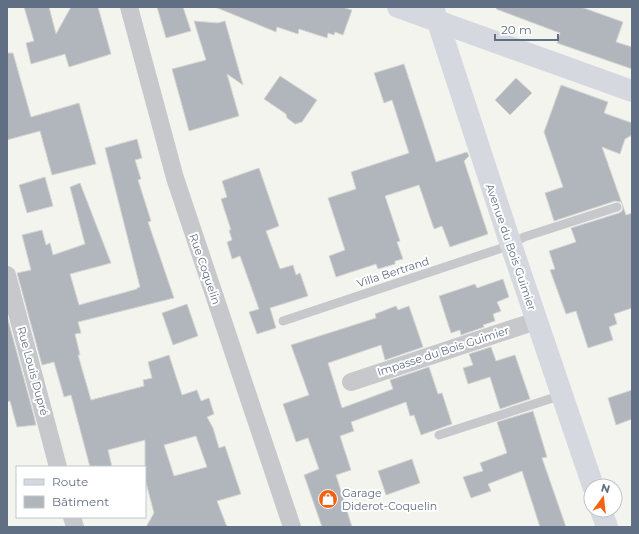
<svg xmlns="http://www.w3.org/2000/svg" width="639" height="534" font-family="Montserrat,sans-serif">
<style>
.building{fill:#b0b6bc;stroke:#d5d5d2;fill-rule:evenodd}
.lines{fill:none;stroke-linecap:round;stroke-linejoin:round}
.lane{stroke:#c6c8cc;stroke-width:9}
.street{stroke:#c6c8cc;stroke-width:18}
.secondary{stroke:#d5d9df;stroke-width:22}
.labels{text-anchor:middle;stroke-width:4;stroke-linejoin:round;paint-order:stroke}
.street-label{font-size:11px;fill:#606f83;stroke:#fff}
.poi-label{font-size:11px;fill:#606f83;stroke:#fff;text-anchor:start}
</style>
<rect width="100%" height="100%" fill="#f4f4ef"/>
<!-- building -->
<path class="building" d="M24,7H49L56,34L71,7H98L111,54L69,67L65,54L31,64L26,43L34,41Z
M157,7H183L191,31L166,38Z
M215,7H342L352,10L343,35L335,32L334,35L328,33L327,38L299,29L298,34L277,27L276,32Z
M497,7H581L623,22L616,42L632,47V69L557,43L560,33L496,9Z
M194,21L218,23L225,21L243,85L227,74L239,116L189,131L172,69L206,60Z
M7,53H13L31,117L79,103L96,164L52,175L40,131L7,140Z
M404,64L436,162L467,152L469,156L464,161L488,234L450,247L442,226L434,229L419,185L385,196L400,241L397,242L403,259L395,261V264L378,269L376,264L336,277L329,256L345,250L328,198L356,189L351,172L409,153L392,100L384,103L374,73Z
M280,76L317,100L302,122L295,124L287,118L286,114L264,99Z
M516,78L532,93L510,115L495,100Z
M561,85L608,102L604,113L632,123V135L625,139L620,154L602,147L626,215L632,213V308L614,314L617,324L609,327L613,340L588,348L576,311L566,314L550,270L555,269L549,251L576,242L571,228L619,213L622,211L623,206L621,202L615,201L554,221L545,193L563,187L544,132Z
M137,139L142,158L135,160L141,179L138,180L151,221L148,222L174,298L78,322L81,333L75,334L80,355H78L91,400L144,386L143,380L152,378L148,362L169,355L182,395L197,390L201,401L209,398L214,414L207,417L213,428L219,448L225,446L241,494L217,501L227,527H146L154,513L145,479V440L108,450L112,467H90L71,395L64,397L54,362L42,365L17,273L31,270L22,235L42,230L46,245L50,243L53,255L85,244L70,187L80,183L111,263L70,274L79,305L137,289V288L140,287L105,148ZM196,436L207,467L174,476L164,445Z
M259,168L279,226L266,231L280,269L293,265L296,275L300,273L308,296L270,308L276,328L257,334L249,312L259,309L240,256L232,259L227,242L232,240L229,230H231L221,199L227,197L222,181Z
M45,177L53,206L27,213L19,185Z
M503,279L509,297L497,302L501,311L493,314L495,321L483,325L484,327L461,335L460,330L451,333L439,296L475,284L477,288Z
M187,304L198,336L173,345L162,313Z
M396,306L398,310L409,306L423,347L385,360L381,345L328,363L342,408L393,389L390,380L429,367L438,394L442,393L452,424L421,435L414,415L410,416L406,402L351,422L354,431L340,436L351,470L336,475L352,527H322L304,475L319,469L308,438L296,442L283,404L309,395L291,345L376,318L375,314Z
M7,316L34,416L36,425L17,427L10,401L7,402Z
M491,347L496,361L515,355L530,399L500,409L490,377L468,384L463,368L473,365L469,354Z
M632,390V419L616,425L608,398Z
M533,411L547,457L542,458L566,527H540L522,471L488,484L491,491L471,498L463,477L483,471L480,463L507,453L497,422Z
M412,459L420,483L386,495L378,471Z"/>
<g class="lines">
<!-- lane -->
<path class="lane" d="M283,321L511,245L524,237L617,207
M439,435L562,395"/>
<!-- street -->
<path class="street" d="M129,7L175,178L292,527
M7,275L58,467
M351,382L536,321
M72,517L75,527"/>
<!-- secondary -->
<path class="secondary" d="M398,7L632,91
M433,7L511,245L593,486
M601,510L607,527"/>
</g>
<!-- icons -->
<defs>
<g id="shop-disc" transform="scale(1)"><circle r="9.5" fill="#f16213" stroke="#fff"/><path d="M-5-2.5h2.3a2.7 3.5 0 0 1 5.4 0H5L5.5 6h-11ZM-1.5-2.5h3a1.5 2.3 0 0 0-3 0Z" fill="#fff"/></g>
</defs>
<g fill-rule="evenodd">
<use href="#shop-disc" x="328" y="499"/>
</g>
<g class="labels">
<!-- street labels -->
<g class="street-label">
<text transform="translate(511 247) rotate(71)" y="4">Avenue du Bois Guimier</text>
<text transform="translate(205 269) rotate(71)" y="4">Rue Coquelin</text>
<text transform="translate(393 272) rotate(-18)" y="4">Villa Bertrand</text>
<text transform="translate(443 351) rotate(-18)" y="4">Impasse du Bois Guimier</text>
<text transform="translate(33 371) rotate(75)" y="4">Rue Louis Dupré</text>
</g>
<!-- poi labels -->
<g class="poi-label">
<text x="342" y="497">Garage<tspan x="342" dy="13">Diderot-Coquelin</tspan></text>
</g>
</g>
<!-- border -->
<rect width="639" height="534" fill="none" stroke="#606f83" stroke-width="16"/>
<!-- legend -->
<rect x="16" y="466" width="130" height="52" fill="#ffffff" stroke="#bfc5cd"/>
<rect x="24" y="479" width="20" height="6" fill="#d5d9df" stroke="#bfc5cd"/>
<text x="52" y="486" font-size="12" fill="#606f83">Route</text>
<rect x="24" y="496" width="20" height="12" fill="#b0b6bc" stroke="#bfc5cd"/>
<text x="52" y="506" font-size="12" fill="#606f83">Bâtiment</text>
<!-- north arrow -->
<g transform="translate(603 498) rotate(15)"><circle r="19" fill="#ffffff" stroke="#bfc5cd"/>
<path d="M0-3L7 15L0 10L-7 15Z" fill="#f16213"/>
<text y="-6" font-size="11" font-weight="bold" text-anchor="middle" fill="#606f83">N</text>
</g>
<!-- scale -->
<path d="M495 34v6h63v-6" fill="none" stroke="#606f83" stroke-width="2"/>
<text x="501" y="34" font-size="12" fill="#606f83" stroke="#ffffff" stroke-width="3" paint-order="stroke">20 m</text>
</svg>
